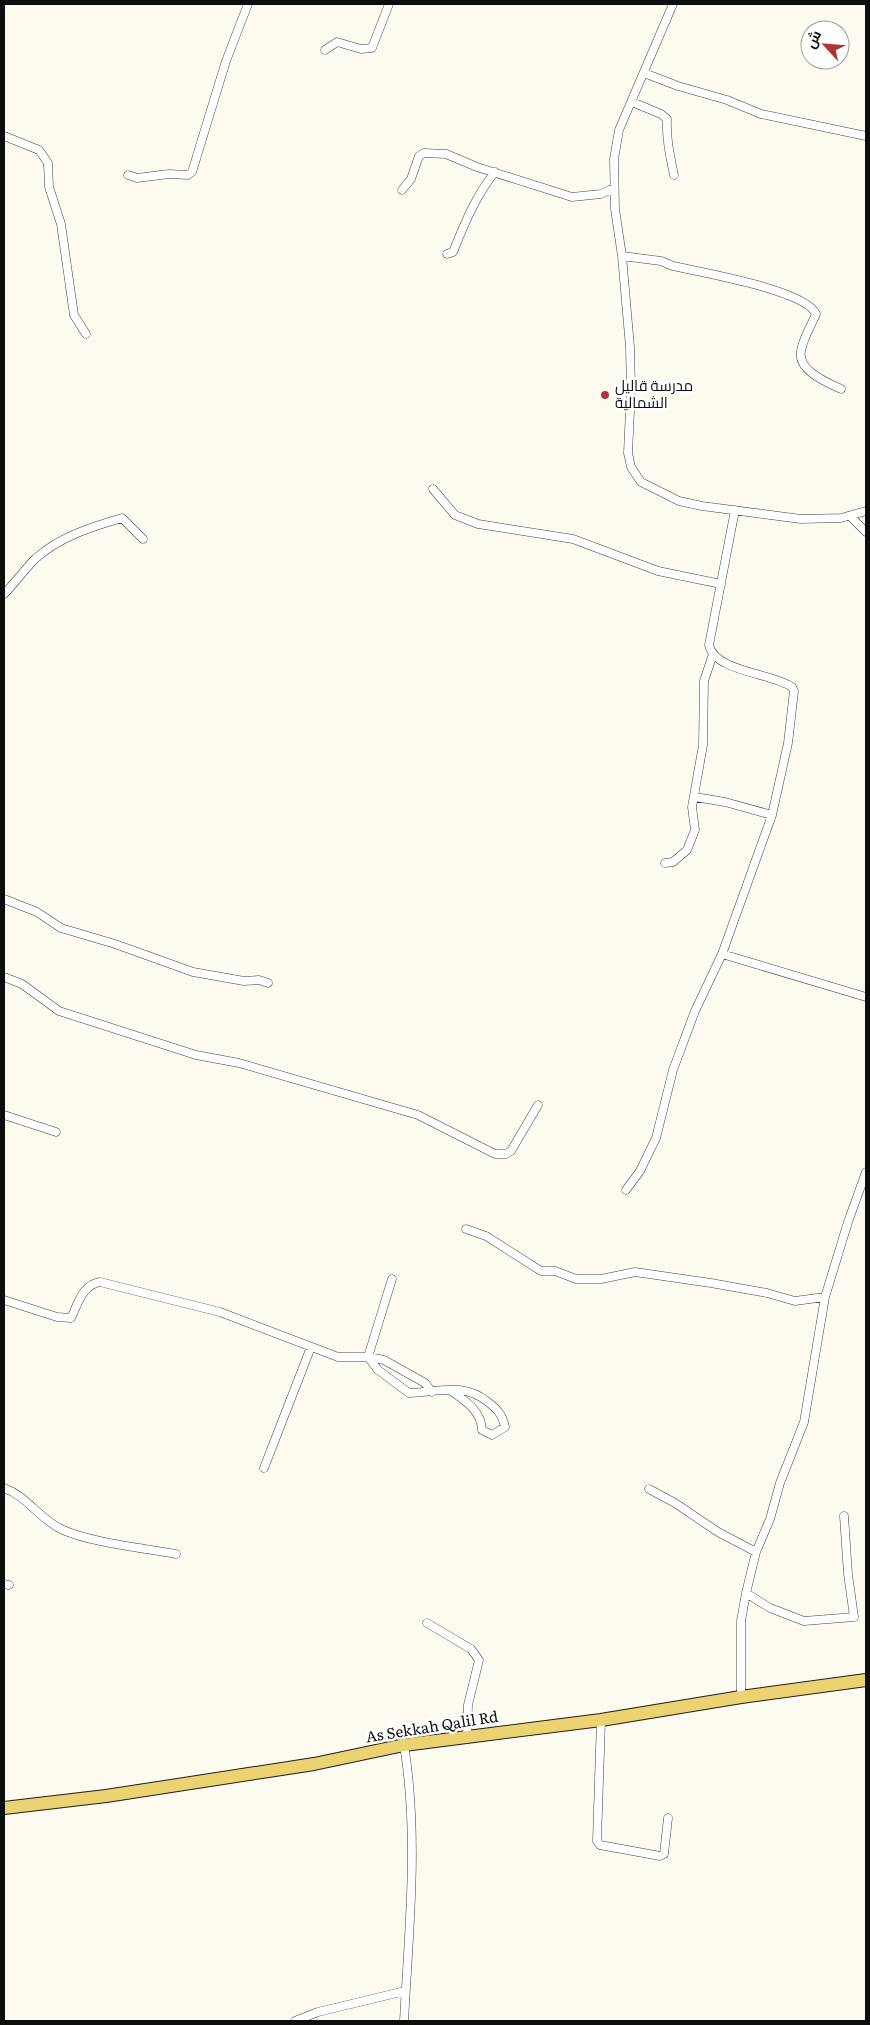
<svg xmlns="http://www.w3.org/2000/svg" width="870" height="2025" font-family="Literata,Cairo,serif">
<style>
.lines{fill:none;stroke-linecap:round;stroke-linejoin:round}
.street-casing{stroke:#404040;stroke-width:9}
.primary-casing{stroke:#1e1e1e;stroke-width:14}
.street{stroke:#fff;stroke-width:8}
.primary{stroke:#ebd372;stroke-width:12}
.poi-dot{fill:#af3333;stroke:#fff;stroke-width:2}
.labels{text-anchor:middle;stroke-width:5;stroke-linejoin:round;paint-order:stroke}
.poi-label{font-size:15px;fill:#0d0d0d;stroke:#fff;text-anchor:start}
.street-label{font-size:15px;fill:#0d0d0d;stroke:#fff}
</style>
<rect width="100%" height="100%" fill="#fdfbef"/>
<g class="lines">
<!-- street casing -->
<g class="street-casing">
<path id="street" d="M673,4L619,130L614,159L615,209L622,256L630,347L631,389L628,453L631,467L641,482L679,501L702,506L801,519L841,518L866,511
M325,50L337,42L361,49L372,48L389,4
M644,73L678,86L727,100L761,114L866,136
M632,102L661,114L667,119C666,138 670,156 674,175
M4,136L39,150L48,163L49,187L61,224L74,315L86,334
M128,175L137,178L169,174L188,175L192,172L226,61L248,4
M402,190L411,179L419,156L424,153L446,154L477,167L572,197L601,194L614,188
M447,254L453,252C464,225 476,195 495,172
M622,256L661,261L673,266C699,272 806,290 816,314C811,326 803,338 801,351C797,370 826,382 841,389
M433,489L455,515L478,524L573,539L658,571L721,584
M850,516L866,532
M4,594C15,583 24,570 35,559C59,537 91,527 122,518L143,539
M695,797L725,802L772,815
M665,863L673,862L687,850L695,830L692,807L703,745L704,681L713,654
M4,899L37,912L61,928L115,944L193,972L244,981L259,980L268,983
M722,954L866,997
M4,977L22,984L59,1011L196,1055L239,1063L418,1115L495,1154H506L511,1151L538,1105
M4,1115L56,1132
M626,1190L640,1171L656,1138L673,1070L695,1011L722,954L772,815L788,743L794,691L792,687C772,673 715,672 709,645L735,510
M466,1229L486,1236L541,1271H555L576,1279H601L635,1272L711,1283L767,1293L795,1301L825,1297
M392,1279L368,1357L384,1360L425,1383L432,1392
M4,1300L57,1317L71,1318C78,1304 82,1285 100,1282L220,1312L338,1357H368L378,1370L409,1393C438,1392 463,1382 488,1402C498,1410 502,1414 505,1427L492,1435L482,1430C481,1410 465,1401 450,1390
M264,1468L311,1347
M4,1488C27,1496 40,1520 63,1530C93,1543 144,1548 176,1554
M649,1489L675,1503L718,1532L756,1552
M4,1584L9,1585
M746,1593L770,1608L804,1621L854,1617L848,1574L844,1516
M427,1623L471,1649L479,1660L468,1705L467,1736
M741,1697V1621L746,1593L756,1552L770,1519L780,1483L804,1422L825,1297L848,1222L866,1172
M601,1720L597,1841L600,1845L660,1856L664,1854L668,1818
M295,2021L318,2012L405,1991
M404,2021C409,1929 419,1836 404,1745"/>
</g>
<!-- primary casing -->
<g class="primary-casing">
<path id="primary" d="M4,1808L106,1796L314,1764L404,1745L601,1720L741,1697L866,1680"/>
</g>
<!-- street -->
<use href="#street" class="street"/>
<!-- primary -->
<use href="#primary" class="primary"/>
</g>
<!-- markers -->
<circle class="poi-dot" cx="605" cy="395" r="5"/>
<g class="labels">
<!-- poi labels -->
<g class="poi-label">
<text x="615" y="391">مدرسة قاليل<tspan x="615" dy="17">الشمالية</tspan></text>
</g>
<!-- street labels -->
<g class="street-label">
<text transform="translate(432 1727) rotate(-9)" y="5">As Sekkah Qalil Rd</text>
</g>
</g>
<!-- border -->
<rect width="870" height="2025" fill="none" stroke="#0d0d0d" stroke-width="10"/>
<!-- north arrow -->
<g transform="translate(825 45) rotate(296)"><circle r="24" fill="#ffffff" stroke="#9e9e9e"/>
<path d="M0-4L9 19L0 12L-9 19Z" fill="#af3333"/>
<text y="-8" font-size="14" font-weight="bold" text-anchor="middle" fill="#0d0d0d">ش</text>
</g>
</svg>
